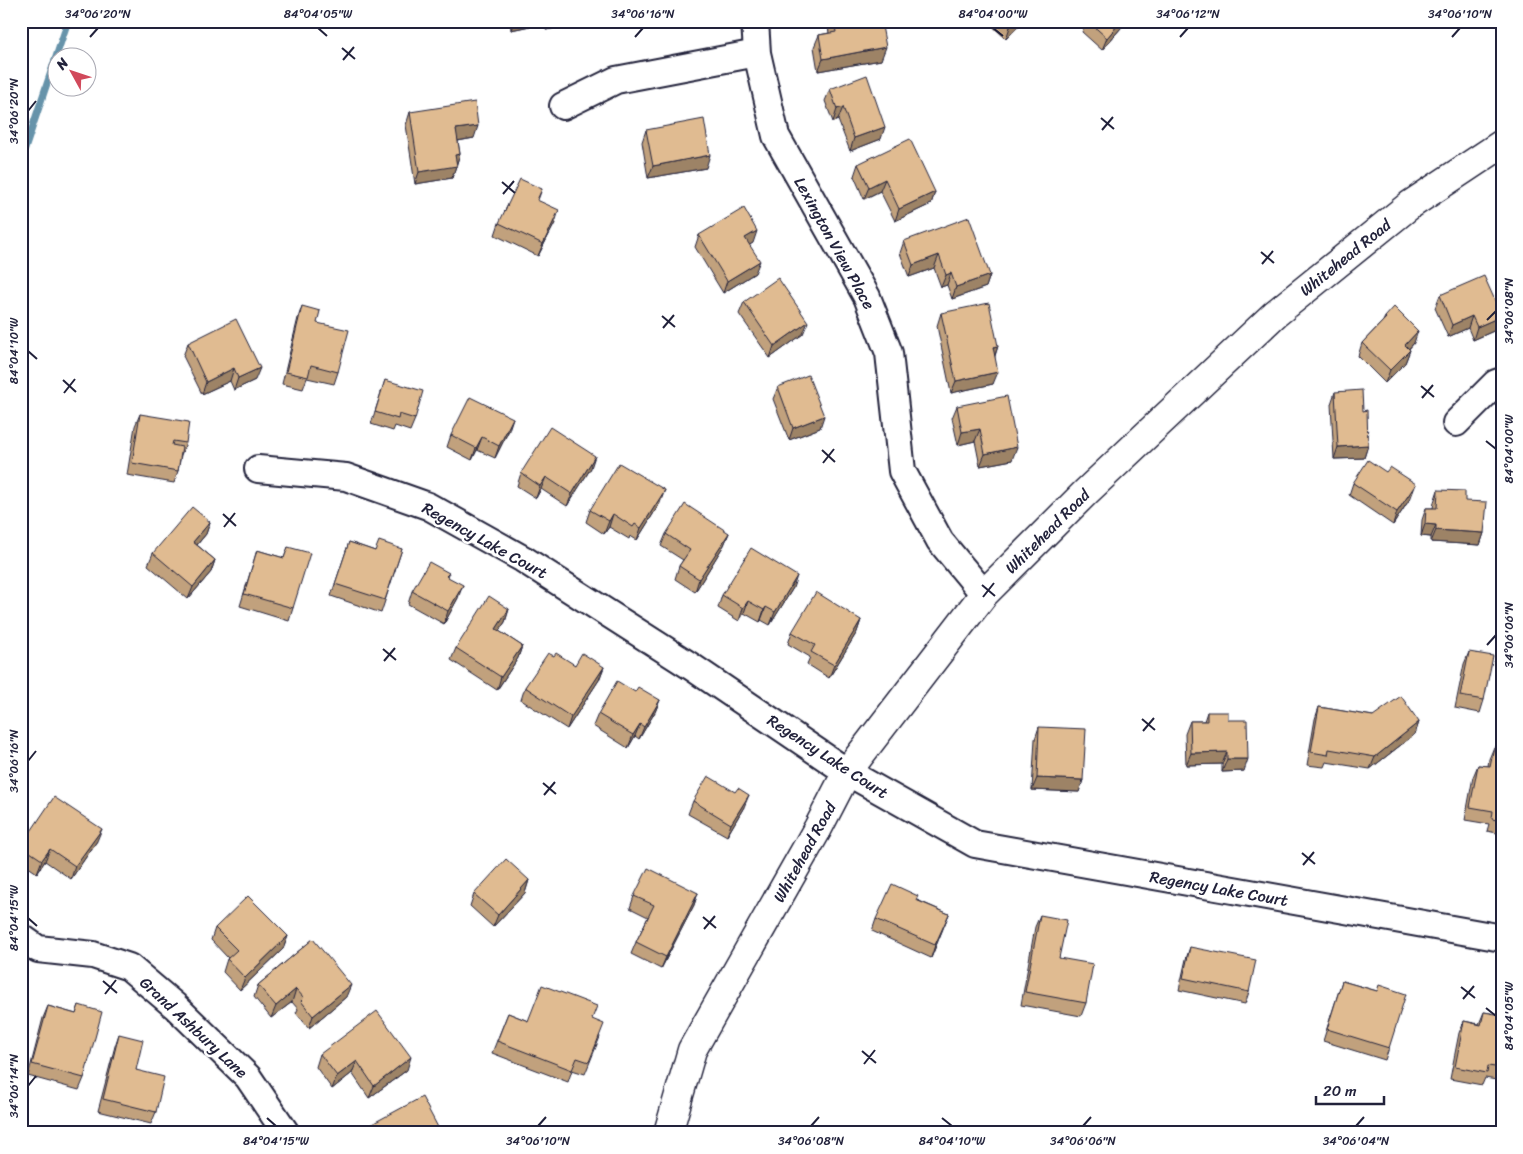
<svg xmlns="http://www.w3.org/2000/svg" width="1523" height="1154" font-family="Sriracha,sans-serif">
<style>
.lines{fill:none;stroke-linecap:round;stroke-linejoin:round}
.stream{stroke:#6693aa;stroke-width:7}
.minor-casing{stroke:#22223b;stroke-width:30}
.tertiary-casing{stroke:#22223b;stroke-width:31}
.minor{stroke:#fff;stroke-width:26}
.tertiary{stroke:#fff;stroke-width:28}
.wall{fill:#c1a17d;stroke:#22223b}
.shaded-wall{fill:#9d8366;stroke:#22223b}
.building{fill:#e0bb91;stroke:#22223b}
.ticks{fill:none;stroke:#22223b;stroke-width:2}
.labels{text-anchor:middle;stroke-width:5;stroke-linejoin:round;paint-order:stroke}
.street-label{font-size:16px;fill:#22223b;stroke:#fff}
.neatline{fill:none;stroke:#22223b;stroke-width:2}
.ticks-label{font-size:12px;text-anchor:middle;fill:#22223b}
</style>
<rect width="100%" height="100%" fill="#fff"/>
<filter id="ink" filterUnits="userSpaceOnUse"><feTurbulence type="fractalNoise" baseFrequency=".02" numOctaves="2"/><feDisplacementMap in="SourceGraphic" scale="10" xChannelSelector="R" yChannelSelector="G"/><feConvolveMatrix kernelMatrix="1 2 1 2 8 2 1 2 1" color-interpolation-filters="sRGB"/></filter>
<g filter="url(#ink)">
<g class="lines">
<!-- stream -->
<path class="stream" d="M21,161L68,21"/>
<!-- minor casing -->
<g class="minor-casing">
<path id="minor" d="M755,21L757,53L776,136L867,297L889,353L902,471L940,541L984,594
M563,106L616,80L757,53
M1456,423L1496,383L1502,381
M258,469L346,477L428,506L523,559L692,667L847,772L975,844L1502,938
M21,937L38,949L93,955L129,967L175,1006L248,1077L286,1133"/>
</g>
<!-- tertiary casing -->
<g class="tertiary-casing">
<path id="tertiary" d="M668,1133L692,1050L818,828L847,772L984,594L1086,492L1275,314L1410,205L1502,144"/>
</g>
<!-- minor -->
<use href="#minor" class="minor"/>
<!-- tertiary -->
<use href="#tertiary" class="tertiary"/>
</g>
<!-- wall -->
<path class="wall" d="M510,21H571L570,25L546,30L544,23L511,30Z
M827,21H881V60L818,71L814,47L819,35L829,33Z
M987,21H1023L1006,39Z
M1086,21H1127L1102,50L1082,32Z
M830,89L881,139L850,151L838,120L833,122L825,101Z
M410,112L474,138L458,141L460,154L452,178L415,184L406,125Z
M646,130L706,168L648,178L642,142Z
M858,164L935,192L931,204L895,221L880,191L864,199L854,176Z
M542,189L538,200L555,223L538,256L495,235L499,223Z
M699,235L753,243L749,245L755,273L723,293L695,247Z
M904,241L990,275L986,287L952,299L947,285L941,287L934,268L909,277L900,253Z
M1502,254V276L1497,266Z
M1440,295L1498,329L1473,340L1468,328L1448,337L1435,308Z
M744,302L803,334L770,358L739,314Z
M302,306L317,323L338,372L334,384L307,378L303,389L282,384L298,318Z
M941,313L998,346L995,356L993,384L951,393L937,326Z
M1385,317L1414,343L1409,349L1410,350L1405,363L1385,383L1358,356L1362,343L1383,321Z
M188,343L255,380L234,390L230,381L202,394L183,356Z
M385,380L415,419L410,431L395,426L393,431L371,424Z
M778,387L820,428L789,440L773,399Z
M1335,392L1363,411L1368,445L1364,458L1334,459L1331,404Z
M957,406L1012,460L980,466L975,441L958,445L952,418Z
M140,414L186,443L181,455L178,471L174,483L127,475L135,426Z
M509,430L495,458L477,450L472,460L447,447L451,435Z
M591,468L567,506L541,489L536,498L517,486L521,473Z
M1353,483L1411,497L1393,525L1349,495Z
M1438,490L1465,501L1484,533L1480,545L1431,542V537L1421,536L1422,520L1426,508H1433L1434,502Z
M660,503L637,540L630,536L629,539L609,527L604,534L586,522L590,510Z
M210,522L206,534L197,545L215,560L211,572L188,599L148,565L153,553Z
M729,533L724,545L695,592L675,579L679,566L683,560L661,546L666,534Z
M349,542L375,551L402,549L381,613L331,596Z
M288,547L293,608L289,621L240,606L257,550L284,558Z
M449,573L447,577L458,598L444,624L408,604L412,591Z
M793,588L770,625L761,620L760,622L744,613L739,621L718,608L722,595Z
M509,609L505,622L499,631L522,646L518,658L497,690L451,660L456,648Z
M861,620L857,632L829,678L807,664L810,657L788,644L792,632Z
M1469,652L1484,700L1480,713L1455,708L1464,664Z
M554,656L575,665L604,667L599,680L567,729L521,700L525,687Z
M635,692L660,700L655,712L639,739L635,736L628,748L593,726L598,714Z
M1319,707L1373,716L1419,722L1415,734L1370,769L1326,762L1324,767L1307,765L1315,719Z
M1207,712L1228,720L1244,771L1222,772V764L1186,765L1185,734L1190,721H1204Z
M1039,727L1083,780L1079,792L1032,790L1035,739Z
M1494,747L1502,748V834L1487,831L1489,824L1465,820L1473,777L1478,765L1488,766L1489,759Z
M693,801L744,807L727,836L688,814Z
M97,841L71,879L45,861L37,873L21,862V846Z
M529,880L525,893L493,927L470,906L474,894Z
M698,893L694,905L661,969L631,954L636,942L648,917L630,908L634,896Z
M917,900L949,914L944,926L931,958L872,931L876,919Z
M1040,915L1059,958L1086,1003L1081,1016L1021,1005L1035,927Z
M215,928L288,936L283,949L240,990L223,972L227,959L228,958L211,940Z
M313,939L346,997L309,1028L296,1013L298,1009L292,1002L271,1018L254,997L258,985Z
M1190,947L1249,992L1245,1004L1179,990L1186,959Z
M1342,981L1377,991L1389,1048L1385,1060L1323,1041Z
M79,1005L84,1078L79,1090L28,1076L43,1018L48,1006L76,1014Z
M1484,1012L1502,1015V1081L1485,1078L1482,1085L1450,1079L1459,1033L1464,1021L1479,1024Z
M508,1013L528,1021L592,1020L600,1037L585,1074L572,1070L568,1082L492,1053Z
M119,1034L156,1112L151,1124L98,1111L115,1046Z
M320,1054L407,1070L369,1098L352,1073L332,1089L316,1067Z
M368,1126L441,1133H365Z"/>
<!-- shaded-wall -->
<path class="shaded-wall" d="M514,21H545L544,23L511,30Z
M549,21H571L570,25L546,30Z
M1015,21H1023L1006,39L1010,27Z
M1121,21H1127L1102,50L1107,38Z
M886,47L881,60L818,71L823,59Z
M843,107L838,120L833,122L837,109Z
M478,126L474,138L451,142L456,129Z
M885,127L881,139L850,151L854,138Z
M460,154L452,178L415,184L419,172L455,155Z
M710,155L706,168L648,178L653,166Z
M885,179L880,191L864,199L869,187Z
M935,192L931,204L895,221L899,209Z
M559,210L555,223L538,256L543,244Z
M757,231L753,243L741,250L745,238Z
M939,255L934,268L909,277L913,265Z
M760,261L755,273L723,293L727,281Z
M951,273L947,285L941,287L946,275Z
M990,275L986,287L952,299L956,287Z
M1472,316L1468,328L1448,337L1452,325Z
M1502,316L1498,329L1473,340L1477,327Z
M808,322L803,334L770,358L774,346Z
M1418,331L1414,343L1400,358L1405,345Z
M998,346L994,358L993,347Z
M1410,350L1405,363L1385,383L1390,370Z
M234,368L230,381L202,394L206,382Z
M260,368L255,380L234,390L238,378Z
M998,372L993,384L951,393L956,381Z
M824,416L820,428L789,440L793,428Z
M513,418L509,430L495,458L499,446Z
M980,429L975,441L958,445L962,432Z
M482,437L477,450L472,460L476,448Z
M1368,445L1364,458L1334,459L1338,447Z
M1017,447L1012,460L980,466L985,454Z
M595,456L591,468L567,506L572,494Z
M546,477L541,489L536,498L540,486Z
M1416,484L1411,497L1393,525L1397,512Z
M665,490L660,503L637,540L641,528Z
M613,514L609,527L604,534L609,521Z
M210,522L206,534L189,554L193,542Z
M1425,524L1436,525L1431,537L1421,536Z
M1436,530L1484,533L1480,545L1431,542Z
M729,533L724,545L695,592L699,579Z
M215,560L211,572L188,599L193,587Z
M797,576L793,588L770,625L775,612Z
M463,585L458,598L444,624L448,611Z
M748,601L744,613L739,621L743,608Z
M766,607L761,620L760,622L764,610Z
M509,609L505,622L492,641L496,629Z
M861,620L857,632L829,678L834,665Z
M522,646L518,658L497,690L501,677Z
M604,667L599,680L567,729L571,717Z
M660,700L655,712L639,739L644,727Z
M1419,722L1415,734L1370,769L1375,757Z
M640,724L635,736L628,748L633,735Z
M1227,752L1222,764L1186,765L1191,753Z
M1227,759H1248L1244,771L1222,772Z
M1037,778L1083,780L1079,792L1032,790Z
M749,795L744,807L727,836L731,824Z
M102,829L97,841L71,879L75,866Z
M50,849L45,861L37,873L42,860Z
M529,880L525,893L493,927L498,915Z
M698,893L694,905L661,969L666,957Z
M949,914L944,926L931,958L935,945Z
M288,936L283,949L240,990L245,978Z
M351,985L346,997L309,1028L313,1016Z
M296,989L292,1002L271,1018L276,1006Z
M411,1057L407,1070L369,1098L374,1086Z
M357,1061L352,1073L332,1089L337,1076Z"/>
<!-- building -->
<path class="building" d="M834,21H881L886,47L823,59L819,35L836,32Z
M1005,21H1015L1010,27Z
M1088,21H1121L1107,38Z
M867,75L885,127L854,138L843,107L837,109L830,89Z
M475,102L478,126L456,129L460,154L455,155L457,166L419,172L410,112Z
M704,119L710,155L653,166L646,130Z
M910,139L935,192L899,209L885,179L869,187L858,164Z
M520,179L542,189L537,200L559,210L543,244L499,223Z
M744,208L757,231L745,238L760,261L727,281L699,235Z
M969,217L990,275L956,287L951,273L946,275L939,255L913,265L904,241Z
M1484,276L1502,316L1477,327L1472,316L1452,325L1440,295Z
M778,278L808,322L774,346L744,302Z
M989,303L998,346L993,347L998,372L956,381L941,313Z
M302,306L320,311L317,323L349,330L338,372L311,365L308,377L286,372Z
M1394,307L1418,331L1405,345L1410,350L1390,370L1362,343L1386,318L1385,317Z
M236,319L260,368L238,378L234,368L206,382L188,343Z
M808,375L824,416L793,428L778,387Z
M385,380L423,391L415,419L399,414L398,419L375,412Z
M1362,390L1363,411L1367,410L1368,445L1338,447L1335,392Z
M1007,396L1017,447L985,454L980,429L962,432L957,406Z
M470,397L513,418L499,446L482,437L476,448L451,435Z
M140,414L189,422L186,443L173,441L172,445L182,447L178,471L132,463Z
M550,427L595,456L572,494L546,477L540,486L521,473Z
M1368,460L1386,472L1390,467L1416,484L1397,512L1353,483Z
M619,463L665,490L641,528L635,524L633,527L613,514L609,521L590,510Z
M1438,490L1465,491V501L1487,502L1484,533L1436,530V525L1425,524L1426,508H1437Z
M685,504L729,533L699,579L679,566L690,550L666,534Z
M192,507L210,522L193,542L215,560L193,587L153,553Z
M379,541L402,549L385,600L335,584L349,542L375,551Z
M288,547L310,553L293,608L244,594L257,550L284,558Z
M751,548L797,576L775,612L766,607L764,610L748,601L743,608L722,595Z
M429,562L449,573L446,576L463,585L448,611L412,591Z
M816,592L861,620L834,665L811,652L815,645L792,632Z
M489,596L509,609L496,629L522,646L501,677L456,648Z
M1469,652L1493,656L1484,700L1460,696Z
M548,653L554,656L556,653L575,665L582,653L604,667L571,717L525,687Z
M617,681L635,692L638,687L660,700L644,727L640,724L633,735L598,714Z
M1401,696L1419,722L1375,757L1329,749L1328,755L1311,752L1319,707L1373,716Z
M1207,712H1228V720H1247L1248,759H1227V752L1191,753L1190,721H1207Z
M1039,727L1086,729L1083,780L1037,778Z
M1494,747L1502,748V821L1492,819L1493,811L1470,807L1478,765L1490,766Z
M708,776L735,792L738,788L749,795L731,824L693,801Z
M54,797L102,829L75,866L50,849L42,860L21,846Z
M506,859L529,880L498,915L474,894Z
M648,868L698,893L666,957L636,942L654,905L634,896Z
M892,884L918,896L916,900L949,914L935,945L876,919Z
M248,896L288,936L245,978L227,959L237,950L215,928Z
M1040,915L1067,920L1059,958L1093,964L1086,1003L1025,992Z
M313,939L351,985L313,1016L301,1001L304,998L296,989L276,1006L258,985Z
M1190,947L1256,960L1249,992L1183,978Z
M1342,981L1377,991L1379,985L1406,994L1389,1048L1327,1029Z
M542,985L597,1006L592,1019L604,1024L589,1062L577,1058L572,1070L497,1041L508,1013L528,1021Z
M79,1005L102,1012L84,1078L32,1064L48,1006L76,1014Z
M377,1011L411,1057L374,1086L357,1061L337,1076L320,1054Z
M1484,1012L1502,1015V1068L1488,1066L1487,1073L1455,1067L1464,1021L1481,1025Z
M119,1034L143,1040L136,1070L164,1077L156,1112L103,1099Z
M422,1097L441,1133H371L368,1126Z"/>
</g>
<!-- ticks -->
<path class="ticks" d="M318,28L327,36M993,28L1003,36M90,37L98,28M635,37L643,28M1180,37L1188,28M1452,37L1460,28M342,48L355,59M343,60L354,47M28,111L36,101M1101,118L1114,129M1102,130L1113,117M502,182L515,193M503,194L514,181M1261,252L1274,263M1262,264L1273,251M662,316L675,327M1487,320L1496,311M663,328L674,315M28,351L37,359M63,380L76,392M1421,386L1434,397M64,393L75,379M1422,398L1433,385M1486,441L1496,449M822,450L835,462M823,463L834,449M223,514L236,526M224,527L235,513M982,585L995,596M983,597L994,583M1487,645L1496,635M383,649L396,660M384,661L395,648M1142,719L1155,730M1143,731L1154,718M28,761L36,751M543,783L556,794M544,795L555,782M1302,853L1315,864M1303,865L1314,852M703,917L716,928M28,918L37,926M704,929L715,916M103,981L117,993M1461,987L1475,998M105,994L116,980M1463,999L1474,986M1486,1008L1496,1016M862,1051L876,1063M864,1064L875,1050M28,1086L36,1076M267,1118L276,1126M942,1118L952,1126M538,1126L546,1117M811,1126L819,1117M1083,1126L1091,1117M1356,1126L1364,1117"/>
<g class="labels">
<!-- street labels -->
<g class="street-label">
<text transform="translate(835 243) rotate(61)" y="6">Lexington View Place</text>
<text transform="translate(1345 257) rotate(-39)" y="6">Whitehead Road</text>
<text transform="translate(1047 531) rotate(-45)" y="6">Whitehead Road</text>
<text transform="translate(485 540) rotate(29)" y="6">Regency Lake Court</text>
<text transform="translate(828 756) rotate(33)" y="6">Regency Lake Court</text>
<text transform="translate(804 852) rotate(-61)" y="6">Whitehead Road</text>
<text transform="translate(1219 888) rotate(10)" y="6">Regency Lake Court</text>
<text transform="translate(194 1027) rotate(43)" y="6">Grand Ashbury Lane</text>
</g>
</g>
<!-- margin -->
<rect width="1523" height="1154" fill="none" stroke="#fff" stroke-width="55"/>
<!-- north arrow -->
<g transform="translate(72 72) rotate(310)"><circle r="24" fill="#ffffff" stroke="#a7a7b1"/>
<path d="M0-4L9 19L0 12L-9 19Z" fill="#d1495b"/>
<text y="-8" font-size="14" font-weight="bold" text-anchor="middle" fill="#22223b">N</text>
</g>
<!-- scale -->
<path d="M1316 1096v8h68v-8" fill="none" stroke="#22223b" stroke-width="2.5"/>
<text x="1323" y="1096" font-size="15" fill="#22223b" stroke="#ffffff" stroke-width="4" paint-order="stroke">20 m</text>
<rect x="28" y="28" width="1468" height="1098" class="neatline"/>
<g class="ticks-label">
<text x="98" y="18">34°06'20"N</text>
<text x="318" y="18">84°04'05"W</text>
<text x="643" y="18">34°06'16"N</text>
<text x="993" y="18">84°04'00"W</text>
<text x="1188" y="18">34°06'12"N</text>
<text x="1460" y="18">34°06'10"N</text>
<text transform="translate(14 111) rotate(-90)" y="4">34°06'20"N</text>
<text transform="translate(1509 311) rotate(-90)" y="4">34°06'08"N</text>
<text transform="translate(14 351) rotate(-90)" y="4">84°04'10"W</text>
<text transform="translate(1509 449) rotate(-90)" y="4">84°04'00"W</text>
<text transform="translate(1509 635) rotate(-90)" y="4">34°06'06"N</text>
<text transform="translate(14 761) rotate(-90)" y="4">34°06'16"N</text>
<text transform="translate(14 918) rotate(-90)" y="4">84°04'15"W</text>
<text transform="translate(1509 1016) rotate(-90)" y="4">84°04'05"W</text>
<text transform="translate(14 1086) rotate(-90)" y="4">34°06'14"N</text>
<text x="276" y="1145">84°04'15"W</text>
<text x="538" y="1145">34°06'10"N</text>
<text x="811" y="1145">34°06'08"N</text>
<text x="952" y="1145">84°04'10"W</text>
<text x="1083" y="1145">34°06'06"N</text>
<text x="1356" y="1145">34°06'04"N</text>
</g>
</svg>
